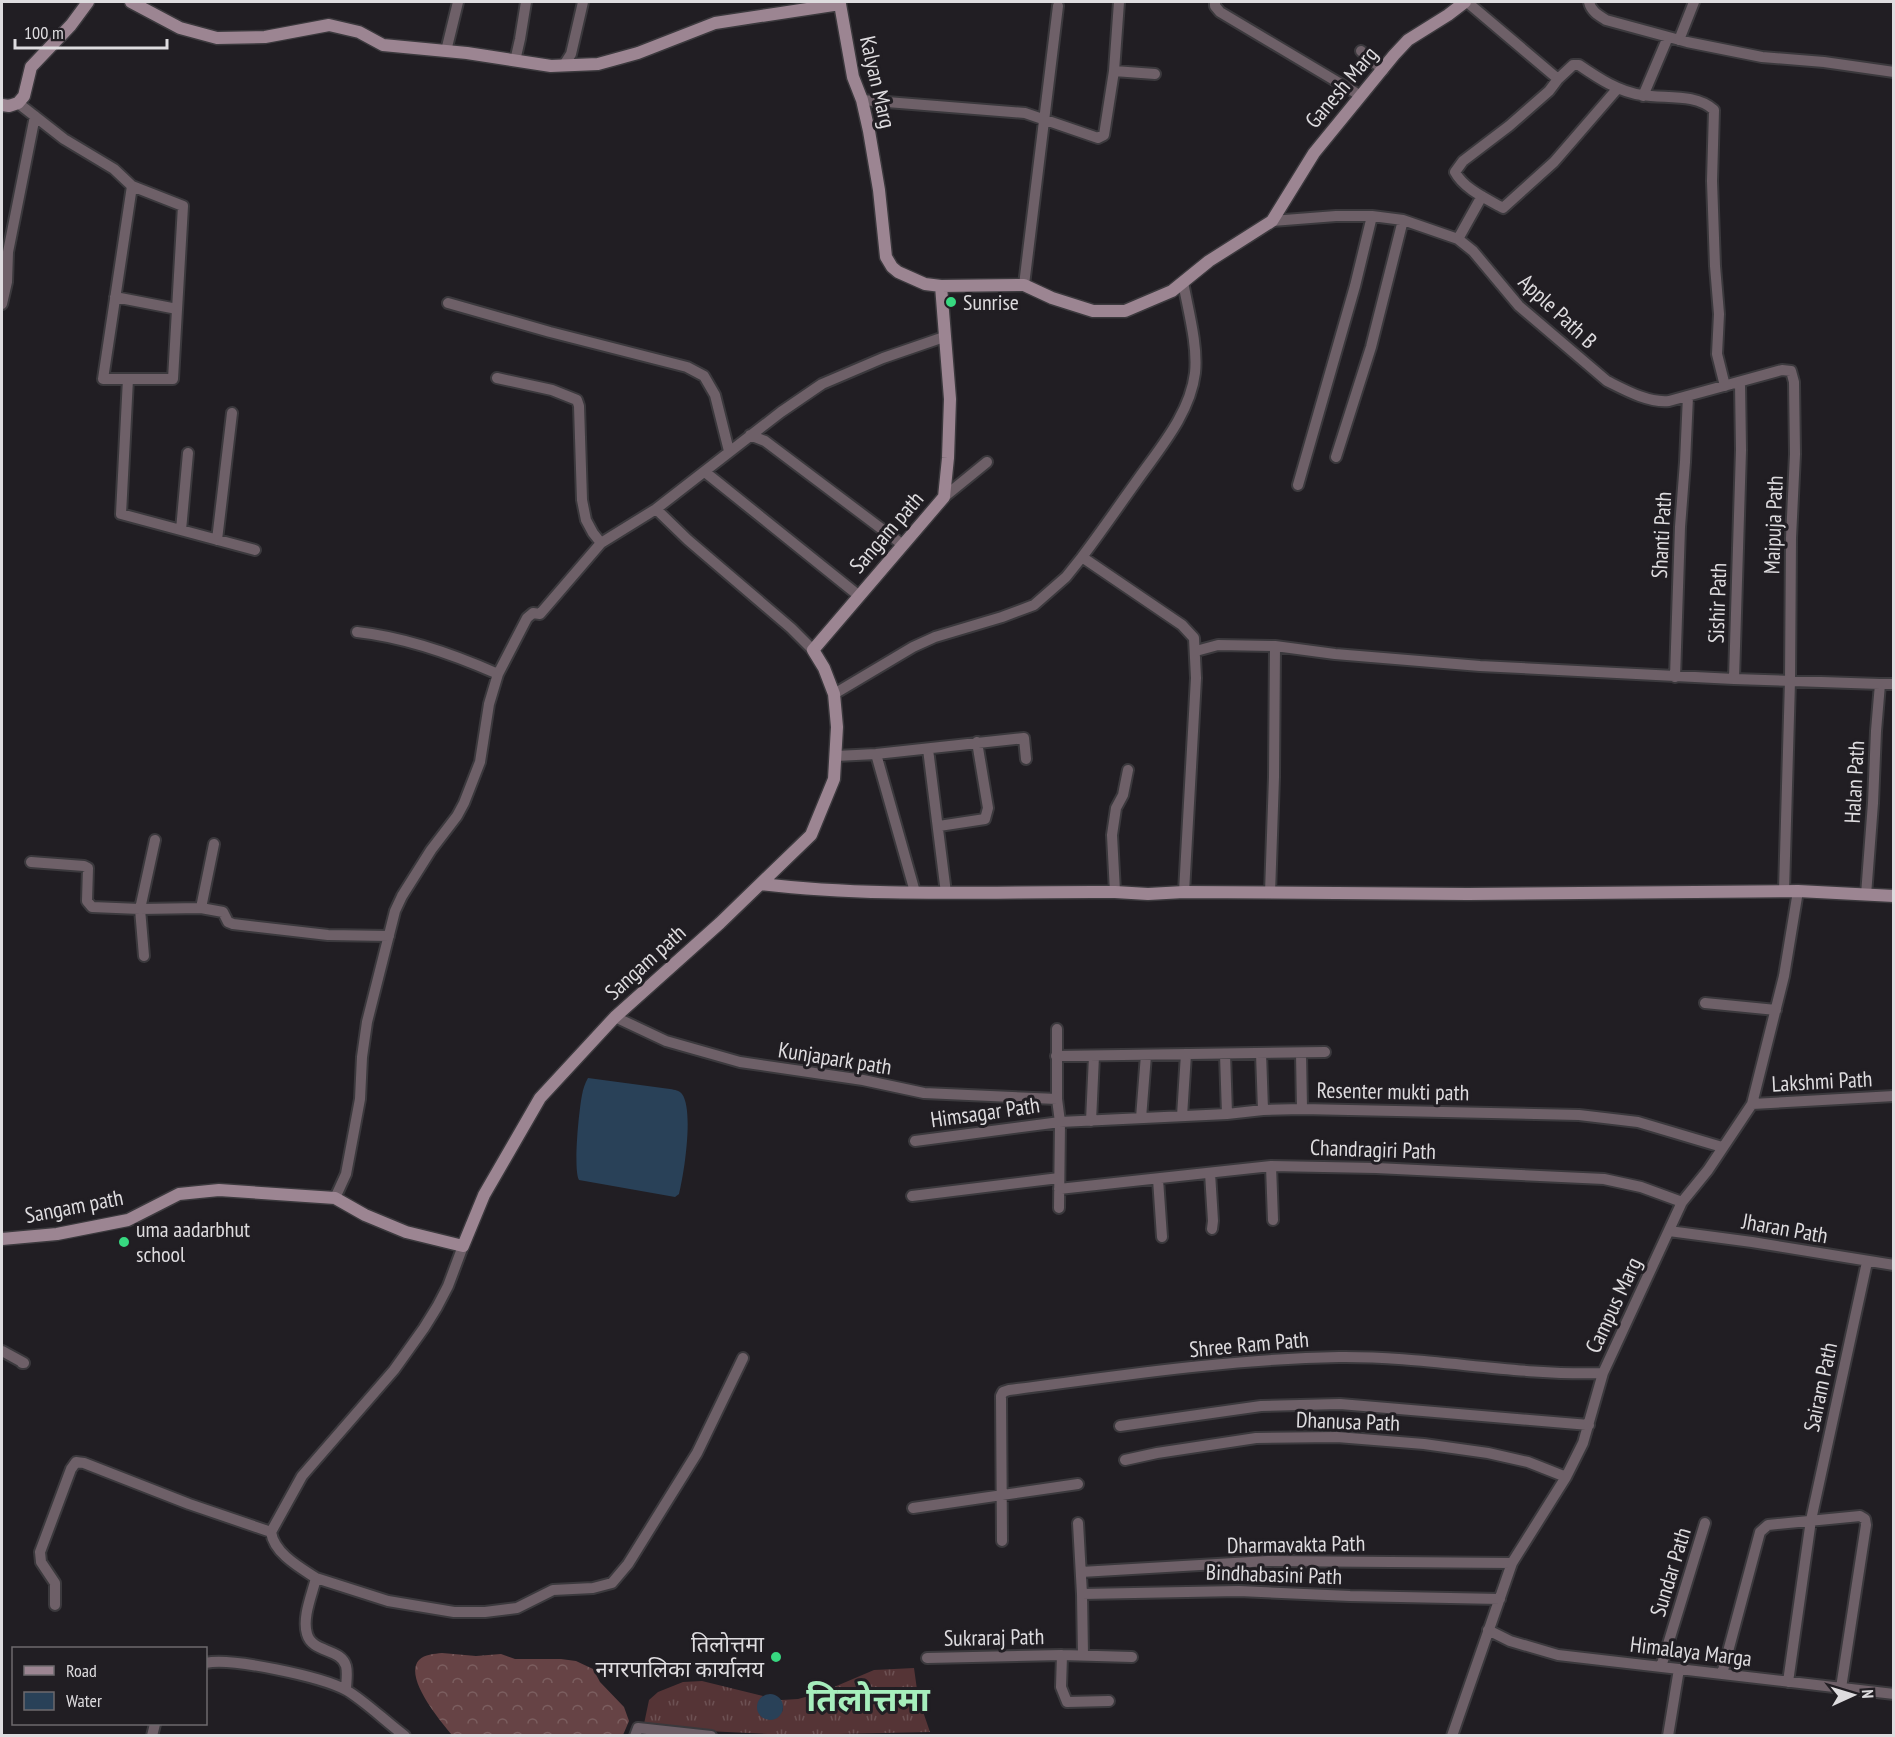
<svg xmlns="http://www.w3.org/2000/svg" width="1895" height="1737" font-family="'PT Sans Narrow','Noto Sans Devanagari',sans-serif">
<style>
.grass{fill:url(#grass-tufts)}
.forest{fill:url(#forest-crowns)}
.water{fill:#294158}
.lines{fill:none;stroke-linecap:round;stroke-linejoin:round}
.street-casing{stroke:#3b393d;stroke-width:14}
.secondary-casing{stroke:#3b393d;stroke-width:15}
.street{stroke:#6e6068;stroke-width:10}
.secondary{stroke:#9c8592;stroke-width:12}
.poi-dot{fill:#37d880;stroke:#211e23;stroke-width:2}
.labels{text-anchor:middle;stroke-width:6;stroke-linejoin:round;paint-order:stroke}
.street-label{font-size:22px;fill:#dedcdf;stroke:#211e23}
.poi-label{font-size:22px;fill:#dedcdf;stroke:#211e23;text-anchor:start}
.town-label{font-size:34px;font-weight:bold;fill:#a6eebc;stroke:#211e23}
</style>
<defs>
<pattern id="grass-tufts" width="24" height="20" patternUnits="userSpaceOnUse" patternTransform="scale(1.5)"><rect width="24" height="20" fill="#553436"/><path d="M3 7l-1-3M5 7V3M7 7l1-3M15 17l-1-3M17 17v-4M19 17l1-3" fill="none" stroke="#6d5153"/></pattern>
<pattern id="forest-crowns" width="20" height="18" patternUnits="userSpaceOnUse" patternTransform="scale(1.5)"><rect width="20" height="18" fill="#664345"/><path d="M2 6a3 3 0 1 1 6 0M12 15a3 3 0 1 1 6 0" fill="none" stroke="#7b5e5f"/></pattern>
</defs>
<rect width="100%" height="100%" fill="#211e23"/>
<!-- grass -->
<path class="grass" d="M914,1668L918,1697L930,1732L791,1735L685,1730L644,1724L649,1700L658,1692L683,1682L702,1681L763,1696L760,1699L782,1712L783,1708L781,1700L798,1699L820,1693L874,1670Z"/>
<!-- forest -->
<path class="forest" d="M442,1653L476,1656L501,1654L515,1659H561L576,1661L593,1669L600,1682L624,1707L629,1721L623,1735H452C441,1722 403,1677 419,1660C425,1654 434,1654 442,1653Z"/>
<!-- water -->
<path class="water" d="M588,1078L670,1089C675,1090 679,1090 682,1094C694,1110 684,1175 679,1194L675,1197L579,1180C573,1169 579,1110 582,1095C583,1089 585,1083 588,1078Z
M757 1707a13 13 0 1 1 26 0a13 13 0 1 1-26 0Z"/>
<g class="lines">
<!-- street casing -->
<g class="street-casing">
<path id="street" d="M1215,2V6L1220,12L1361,96
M1467,2L1558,79
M1589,2C1591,11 1598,15 1606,20L1687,42L1762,57L1824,62L1894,72
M1679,40L1694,2
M446,51L458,2
M1361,51L1383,70
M515,61L520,39L526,2
M564,65L571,54L583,2
M1114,71L1119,2
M1618,88L1554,162L1503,208C1487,199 1464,189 1455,172L1463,161L1509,126L1549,91L1558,79L1573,65H1579C1598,78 1619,92 1642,95C1665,99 1695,93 1714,110L1712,181L1715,266L1719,314L1717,354L1725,386
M1643,96L1668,37
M862,100L1025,113L1098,138L1104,135L1114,71L1155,74
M18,103L64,139L114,169L132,186L183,206L173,379H103L132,186
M1272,221L1336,216H1372L1403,220L1458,239L1473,251L1519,306L1607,381C1625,390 1648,403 1669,401L1782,370L1791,371L1794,382L1795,454L1791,538L1790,681L1784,891
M1458,239L1482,196
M1024,285L1058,6
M115,297L177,309
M448,303L550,332L687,367L704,376L715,395L729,451
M2,304L7,282L8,252L35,116
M497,378L552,390L577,400L579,406L582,500L586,520L593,533L601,543
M128,379L121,514L255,550
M1740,383L1741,450L1734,679L1880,684
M750,435L765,441L903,545
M1336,457L1371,347L1403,220
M705,472L858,595
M1298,485L1355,286L1372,216
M944,497L987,462
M656,509L688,540L791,628L813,650
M181,530L188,453
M217,540L232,413
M1082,557C1101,532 1118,507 1136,482C1159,449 1190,414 1195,373C1198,345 1188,310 1183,282
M357,632C403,637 455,655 498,674
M1196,651L1218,645L1275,646L1335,654L1480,666L1734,679
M1675,677L1680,527L1685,462L1688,396
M834,694L913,647L935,637L1002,617L1034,605L1066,577L1082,557L1182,625L1194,638L1196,678L1184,892
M928,749L946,893
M876,754L915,892
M836,756L876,754L1024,738L1026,759
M939,826L985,819L988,808L977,742
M31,862L84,866L88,868L87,901L92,907L140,909L201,908L223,912L228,922L233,924L328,935L389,936
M1115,892L1112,835L1116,808L1123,795L1128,770
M1270,893L1274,777L1275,646
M1866,895L1873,803L1876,731L1880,684H1894
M201,908L214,844
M144,956L140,909L155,840
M1705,1003L1776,1010
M615,1017L666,1041L740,1062L863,1080L924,1093L1057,1099
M1057,1029V1099L1060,1122L1059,1208
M1261,1053L1263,1110
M1301,1053L1302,1109
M1225,1054L1227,1114
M1056,1056L1325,1052
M1752,1104L1894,1096
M1182,1116L1186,1054
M1141,1118L1146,1055
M1091,1121L1094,1056
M915,1141L1060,1122L1227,1114L1263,1110L1302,1109L1579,1115L1638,1122L1722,1147
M1271,1166L1273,1220
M1210,1173L1213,1221L1212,1229
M1158,1179L1162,1237
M1059,1189L1271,1166L1376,1168L1604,1179L1641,1187L1682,1202
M912,1196L1059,1178
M335,1198L346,1174L360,1099L362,1057L367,1022L395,911L402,896L431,850L457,816L464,803L480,762L489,704L498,674L527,618L533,613L540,614L601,543L656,509L781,412L822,384L883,358L944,337
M1669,1231L1752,1242L1894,1265
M2,1351L24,1363H22
M1120,1426L1261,1406L1340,1404L1589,1425
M1125,1460L1157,1453L1256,1438L1337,1437L1424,1444L1488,1453L1528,1462L1566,1477
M913,1508L1078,1484
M1078,1523L1082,1594L1083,1655
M1002,1541L1001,1396L1003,1392L1009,1390C1119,1376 1229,1359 1339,1357C1428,1356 1515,1376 1603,1373
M1081,1572L1268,1561L1512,1563
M316,1578L388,1601L454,1612H485L517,1608L553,1590L593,1588L612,1583L628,1564L697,1453L743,1358
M1082,1594L1239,1591L1350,1596L1500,1599
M55,1605V1583L41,1562L40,1552L71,1469L76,1462L84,1463L189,1504L271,1532
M1488,1630L1510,1641L1558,1655L1894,1694
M1062,1655L1061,1687L1067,1702L1109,1701
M927,1658L1062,1655L1132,1657
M206,1663C230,1657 323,1677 346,1690C365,1701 386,1722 405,1736
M1661,1667L1705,1523
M1722,1674L1760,1532L1768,1525L1860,1516L1865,1519L1866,1525L1841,1688
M1788,1682L1811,1520L1867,1262
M346,1690C346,1683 348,1673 346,1666C341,1648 312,1653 307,1634C302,1617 312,1595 316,1578C299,1567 274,1553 271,1532L302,1476L394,1370L424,1328L437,1307L448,1286L463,1246
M152,1736L155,1724
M635,1736L638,1728L711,1736
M1452,1736L1512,1563L1566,1477L1583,1443L1603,1373L1682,1202L1708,1170L1752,1104L1784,976L1798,891
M1668,1736L1679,1669"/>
</g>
<!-- secondary casing -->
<g class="secondary-casing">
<path id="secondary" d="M131,2L180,28L217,38L265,37L329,25L359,32L383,45L467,53L551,66L598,64L638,53L715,23L840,4L853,77L862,100L869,131L879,190L886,257L892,267L898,272L925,284L941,286L1024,285L1052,298L1093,311H1125L1172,291L1209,261L1272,221L1314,153L1394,55L1408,40L1448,15L1465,2
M2,105L9,106L18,103L24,96L31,67L71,25L88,2
M761,884C878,898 997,891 1115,892L1148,894L1184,892L1468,894L1798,891L1894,896
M2,1239L57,1234L128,1220L179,1194L219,1190L335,1198L365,1215L406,1232L463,1246L484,1195L540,1098L615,1017L720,923L811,835L834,779L837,727L834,694L824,668L813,650L944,497L948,458L950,399L941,286"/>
</g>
<!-- street -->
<use href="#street" class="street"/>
<!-- secondary -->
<use href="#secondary" class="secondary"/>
</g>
<!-- markers -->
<g class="poi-dot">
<circle cx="951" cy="302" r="6"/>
<circle cx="124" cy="1242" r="6"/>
<circle cx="776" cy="1657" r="6"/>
</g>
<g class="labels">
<!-- street labels -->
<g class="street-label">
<text transform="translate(878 82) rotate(77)" y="8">Kalyan Marg</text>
<text transform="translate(1341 87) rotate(-50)" y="8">Ganesh Marg</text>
<text transform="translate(1558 311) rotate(43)" y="8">Apple Path B</text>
<text transform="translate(1773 525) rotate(-88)" y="8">Maipuja Path</text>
<text transform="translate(886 532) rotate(-49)" y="8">Sangam path</text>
<text transform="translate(1661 535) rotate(-87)" y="8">Shanti Path</text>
<text transform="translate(1717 603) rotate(-88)" y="8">Sishir Path</text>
<text transform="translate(1854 782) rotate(-87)" y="8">Halan Path</text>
<text transform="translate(645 962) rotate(-42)" y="8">Sangam path</text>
<text transform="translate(835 1058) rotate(9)" y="8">Kunjapark path</text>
<text transform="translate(1822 1081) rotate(-3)" y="8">Lakshmi Path</text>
<text transform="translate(1393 1091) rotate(1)" y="8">Resenter mukti path</text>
<text transform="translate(985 1112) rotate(-8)" y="8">Himsagar Path</text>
<text transform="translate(1373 1149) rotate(2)" y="8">Chandragiri Path</text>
<text transform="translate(74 1206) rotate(-11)" y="8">Sangam path</text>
<text transform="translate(1785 1228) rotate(10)" y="8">Jharan Path</text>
<text transform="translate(1613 1305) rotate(-65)" y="8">Campus Marg</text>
<text transform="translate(1249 1344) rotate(-5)" y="8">Shree Ram Path</text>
<text transform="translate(1820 1387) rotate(-78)" y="8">Sairam Path</text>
<text transform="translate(1348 1421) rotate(2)" y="8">Dhanusa Path</text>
<text transform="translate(1296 1544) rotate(-1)" y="8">Dharmavakta Path</text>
<text transform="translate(1670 1572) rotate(-73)" y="8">Sundar Path</text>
<text transform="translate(1274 1574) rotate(2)" y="8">Bindhabasini Path</text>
<text transform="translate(994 1637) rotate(-1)" y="8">Sukraraj Path</text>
<text transform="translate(1691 1651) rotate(7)" y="8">Himalaya Marga</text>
</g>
<!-- poi labels -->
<g class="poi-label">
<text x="963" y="310">Sunrise</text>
<text x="136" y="1237">uma aadarbhut<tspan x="136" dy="25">school</tspan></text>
<text x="764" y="1652" text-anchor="end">तिलोत्तमा<tspan x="764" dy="25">नगरपालिका कार्यालय</tspan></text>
</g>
<!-- town labels -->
<g class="town-label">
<text x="868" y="1711">तिलोत्तमा</text>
</g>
</g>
<!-- border -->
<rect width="1895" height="1737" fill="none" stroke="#dedcdf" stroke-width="6"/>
<!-- legend -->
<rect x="12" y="1647" width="195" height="78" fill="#211e23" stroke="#6d6a6e" stroke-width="1.5"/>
<rect x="24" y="1666" width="30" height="9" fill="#9c8592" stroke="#6d6a6e" stroke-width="1.5"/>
<text x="66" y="1677" font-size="18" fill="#dedcdf">Road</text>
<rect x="24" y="1692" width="30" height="18" fill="#294158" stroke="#6d6a6e" stroke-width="1.5"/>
<text x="66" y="1707" font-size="18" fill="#dedcdf">Water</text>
<!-- north arrow -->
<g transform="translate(1853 1695) rotate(86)" stroke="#211e23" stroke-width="4.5" paint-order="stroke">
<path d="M0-4.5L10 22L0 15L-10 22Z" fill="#dedcdf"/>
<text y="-9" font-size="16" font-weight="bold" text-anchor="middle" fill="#dedcdf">N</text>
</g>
<!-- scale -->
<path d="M15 39v9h152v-9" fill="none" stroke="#dedcdf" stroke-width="3"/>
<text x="24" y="39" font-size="18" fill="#dedcdf" stroke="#211e23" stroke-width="4.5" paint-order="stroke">100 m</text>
</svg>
